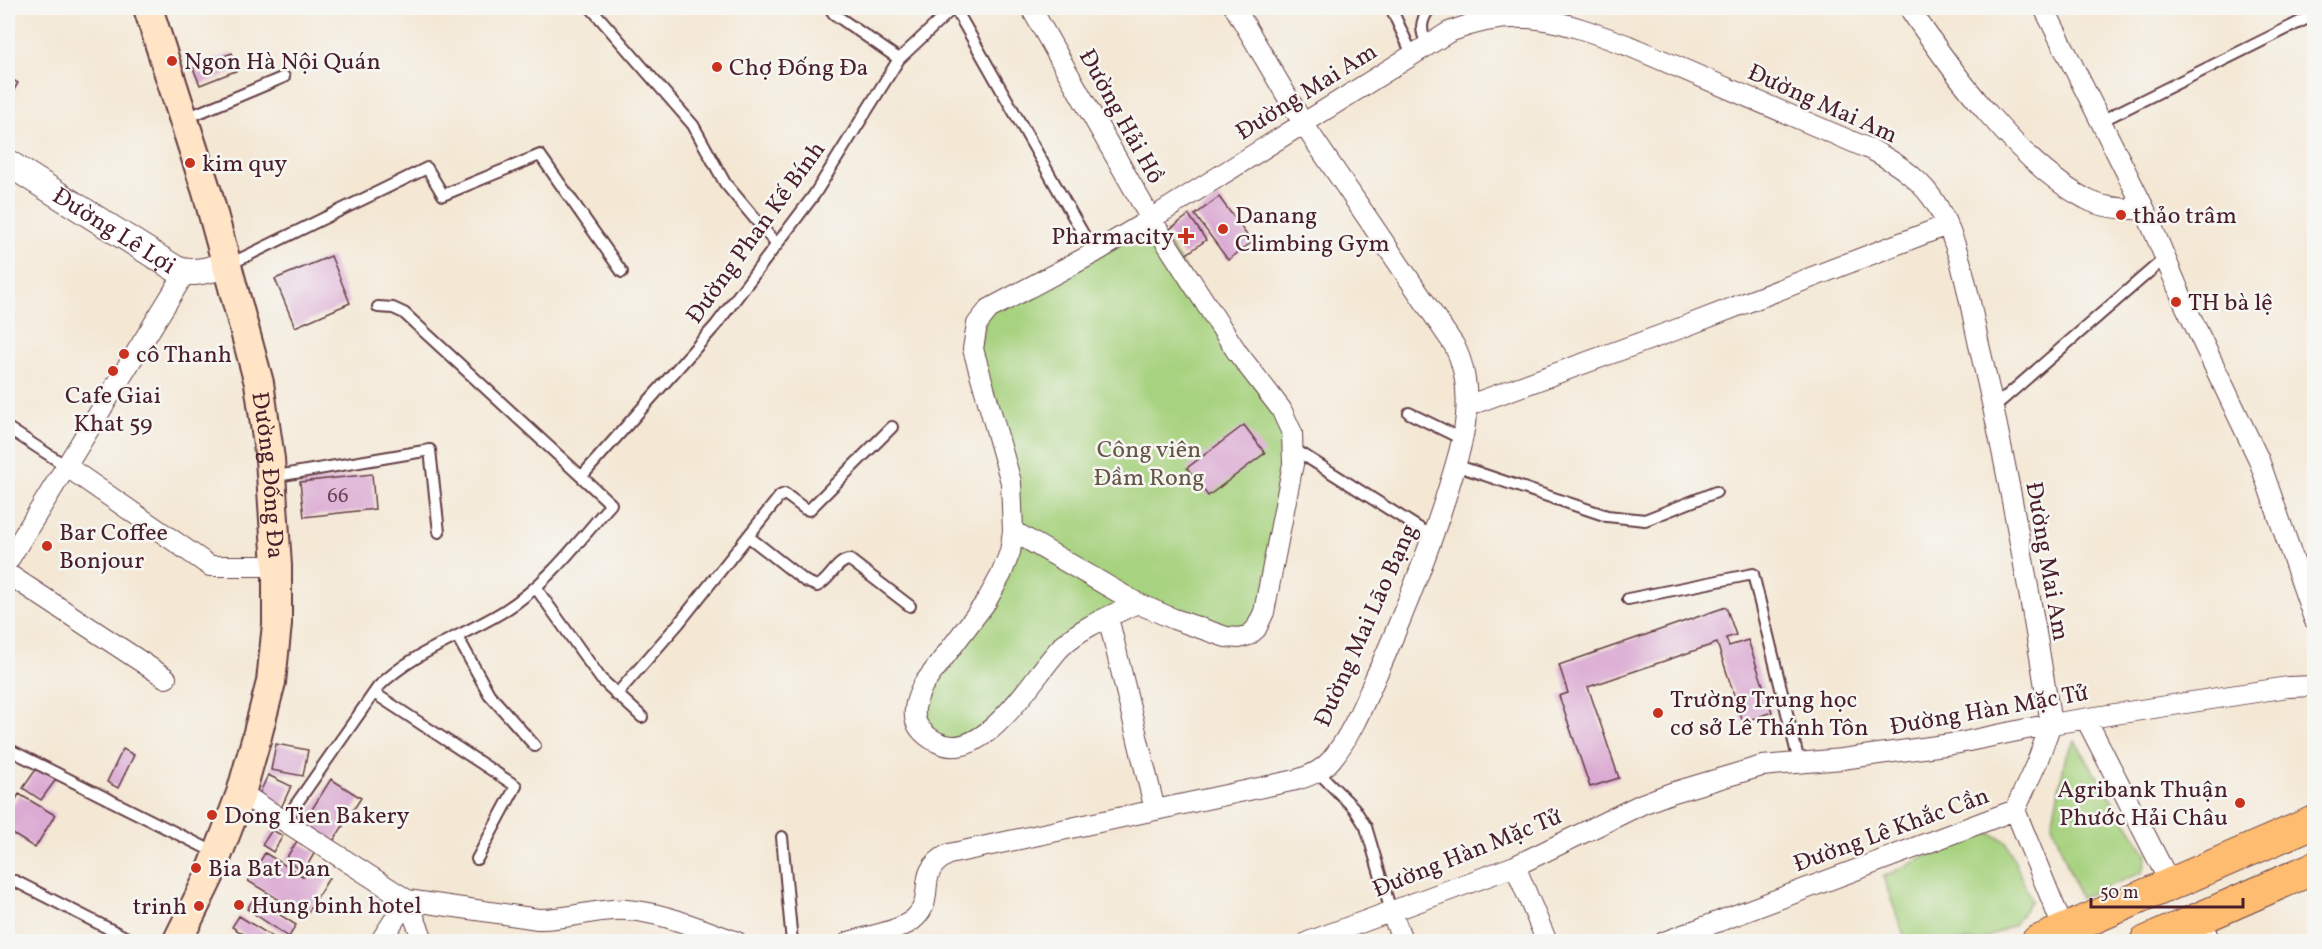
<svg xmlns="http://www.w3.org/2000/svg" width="2322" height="949" font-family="Vollkorn,serif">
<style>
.green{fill:#a7d27f;stroke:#787855;stroke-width:1.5}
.building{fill:#dbabd3}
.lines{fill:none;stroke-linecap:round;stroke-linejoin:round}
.service-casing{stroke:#643d44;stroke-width:14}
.minor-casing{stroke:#643d44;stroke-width:22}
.tertiary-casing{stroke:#643d44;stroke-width:28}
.secondary-casing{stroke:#643d44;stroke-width:32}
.primary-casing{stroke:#643d44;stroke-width:34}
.service{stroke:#fff;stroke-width:10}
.minor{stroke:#fff;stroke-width:20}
.tertiary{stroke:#fff;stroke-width:26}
.secondary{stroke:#ffe4c6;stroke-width:28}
.primary{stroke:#febc70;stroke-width:32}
.poi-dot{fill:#c8321e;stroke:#f6f6f2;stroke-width:2}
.labels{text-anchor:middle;stroke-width:5;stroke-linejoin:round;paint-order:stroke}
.number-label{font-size:21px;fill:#6e4255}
.poi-label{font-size:24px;fill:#4a1f2b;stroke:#f6f6f2;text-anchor:start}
.street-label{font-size:24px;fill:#4a1f2b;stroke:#f6f6f2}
.park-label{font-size:24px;fill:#654;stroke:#f6f6f2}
</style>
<rect width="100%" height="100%" fill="#f6f6f2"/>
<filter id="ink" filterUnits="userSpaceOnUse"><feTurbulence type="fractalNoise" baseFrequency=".0167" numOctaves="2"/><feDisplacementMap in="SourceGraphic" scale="12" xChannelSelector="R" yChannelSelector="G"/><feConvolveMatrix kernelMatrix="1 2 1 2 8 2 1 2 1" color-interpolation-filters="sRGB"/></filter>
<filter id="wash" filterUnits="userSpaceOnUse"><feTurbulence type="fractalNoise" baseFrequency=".008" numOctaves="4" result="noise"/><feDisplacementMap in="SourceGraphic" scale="24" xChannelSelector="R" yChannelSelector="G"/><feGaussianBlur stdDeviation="1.35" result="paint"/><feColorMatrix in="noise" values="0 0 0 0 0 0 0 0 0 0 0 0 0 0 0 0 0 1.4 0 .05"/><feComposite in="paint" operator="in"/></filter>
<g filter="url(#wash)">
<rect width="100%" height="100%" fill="#f4e8d5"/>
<!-- green -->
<path class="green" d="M1151,219L1281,409L1294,449L1256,629L1239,638L1137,603L1061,648L993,727L947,747L915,713L1001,575L1013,531L975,360L989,309Z
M2075,741L2147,855L2143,872L2080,898L2052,824L2066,755Z
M1983,830L2006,841L2031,900L2014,925L1979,941H1906L1883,877Z"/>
<g id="blocks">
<!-- building -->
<path class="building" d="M232,53L238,70L200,85L193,68Z
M8,77L18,83L8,100Z
M1219,197L1252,242L1228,260L1195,215Z
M1189,215L1206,240L1184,256L1166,232Z
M331,256L350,303L295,327L275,279Z
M1244,425L1265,453L1208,496L1187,468Z
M372,474L375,509L304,517L300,482Z
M1726,607L1736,635L1726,638L1729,646L1748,640L1772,712L1743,722L1717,643L1588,687L1619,778L1590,787L1559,696L1568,693L1559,665Z
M276,744L308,750L303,776L271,770Z
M123,749L134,755L118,788L107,782Z
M39,765L57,778L41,800L23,788Z
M268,775L291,786L281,808L258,797Z
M331,779L361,798L332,843L302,825Z
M19,794L55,815L35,848L8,831V813Z
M272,830L283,836L273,852L262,845Z
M297,841L315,852L304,871L285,860Z
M265,853L304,877L311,867L329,878L306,916L248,881Z
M254,898L296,925L289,937L247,909Z
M239,916L281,942H256L232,927Z"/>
</g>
</g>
<g filter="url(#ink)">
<use href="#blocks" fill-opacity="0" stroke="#643d44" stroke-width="1.5"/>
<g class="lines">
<!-- service casing -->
<g class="service-casing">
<path id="service" d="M591,8L693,125L725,183L777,245
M830,8L834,14L899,59
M955,8L1094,253
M1391,8L1412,54
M1427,45C1420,30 1420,21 1430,8
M184,119L284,77
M2101,121L2314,15
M228,265L427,168L443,195L540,155L622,272
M1994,407L2165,258
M1409,413L1462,439
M8,428L66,466
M1294,449L1433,537
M1455,465L1607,516L1645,520L1716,492
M582,476L716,325L814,195L899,59L953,8
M271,477L430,450L439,532
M749,537L805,581L817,586C830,581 836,560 850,560L910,606
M536,588L601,679L642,717
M1628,599L1753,574L1799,762
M457,636L489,694L535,746
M374,693L516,786L477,859
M616,695L679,623L780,496L785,494L805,509L809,510L892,427
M8,749L218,854
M1318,772L1354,808L1366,827L1391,911
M285,820L378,687C414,651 462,637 504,611C547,584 578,542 611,504L404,313L393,308L378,307
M782,837L792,942
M15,881L135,942"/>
</g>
<!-- minor casing -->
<g class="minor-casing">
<path id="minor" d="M1909,8C1951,70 2019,164 2086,199C2104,209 2125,208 2145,210
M2044,8L2145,210L2185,305L2259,460L2314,619
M1467,406L1678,329L1947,225
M66,466L210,566H277
M1013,531L1137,603L1174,619L1226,637L1239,638L1249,635L1256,629L1264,612L1293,464L1292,433L1281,409L1237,352L1151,219L1031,8
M8,561L185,273
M8,574L166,678
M1137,603C1111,616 1083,626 1062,646C1035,673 984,767 937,742C930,739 921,732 917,724C911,711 918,696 923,685L986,602L1001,575L1010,552L1013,531L1011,482L973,349L977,324L989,309L1094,253L1151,219L1449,32C1518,4 1562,21 1629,46L1874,151C1900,165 1923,181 1938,207C1962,248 1969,300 1979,345C2008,469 2031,598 2051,724L2037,762L2015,810
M1108,617L1155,810
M2086,719L2171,885
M241,793L407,900L538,919C568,920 596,908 626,910C664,912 702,930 737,942
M2015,810L2064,930
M1515,866L1547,942
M407,900L424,942
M1391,911L1403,942
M2200,918L2210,942
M380,942L407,900
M849,942C868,936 903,931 916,917C937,896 913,872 949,854L1296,780C1310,776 1322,771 1331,760C1354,732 1367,695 1382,663C1406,608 1428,553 1446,496C1454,470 1463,444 1466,416C1468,391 1466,368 1454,345L1304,125L1235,8
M1308,942L1515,866L1642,804L1671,793L1762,766L1842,759L1959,743L2051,724L2288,687L2314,686
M1664,942L2015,810"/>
</g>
<!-- tertiary casing -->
<g class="tertiary-casing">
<g id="tertiary">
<path id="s1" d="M8,163L176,269C193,276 210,269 228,265"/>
</g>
</g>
<!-- secondary casing -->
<g class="secondary-casing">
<g id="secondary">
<path id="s2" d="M148,8L207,192L259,383L270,459L277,566V624L271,682L256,740L241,793L229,825L209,877L177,942"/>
</g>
</g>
<!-- primary casing -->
<g class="primary-casing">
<path id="primary" d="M2037,942L2314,822
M2146,942L2314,868"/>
</g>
<!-- service -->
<use href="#service" class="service"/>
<!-- minor -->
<use href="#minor" class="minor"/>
<!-- tertiary -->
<use href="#tertiary" class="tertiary"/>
<!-- secondary -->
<use href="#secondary" class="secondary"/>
<!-- primary -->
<use href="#primary" class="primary"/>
</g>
</g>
<!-- markers -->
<g class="poi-dot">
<circle cx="172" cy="61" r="6"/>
<circle cx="717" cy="67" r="6"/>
<circle cx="190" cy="163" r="6"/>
<circle cx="2121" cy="215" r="6"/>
<circle cx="1223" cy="229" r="6"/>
<path d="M1183 227h6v6h6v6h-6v6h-6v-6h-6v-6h6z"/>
<circle cx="2176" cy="302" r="6"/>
<circle cx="124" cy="354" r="6"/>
<circle cx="113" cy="371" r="6"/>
<circle cx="47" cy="546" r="6"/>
<circle cx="1658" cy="713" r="6"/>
<circle cx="2240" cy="803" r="6"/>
<circle cx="212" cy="815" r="6"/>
<circle cx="196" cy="868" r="6"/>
<circle cx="239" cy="905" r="6"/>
<circle cx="199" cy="906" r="6"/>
</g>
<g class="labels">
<!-- number labels -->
<g class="number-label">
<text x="338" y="502">66</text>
</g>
<!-- poi labels -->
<g class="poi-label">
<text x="184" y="69">Ngon Hà Nội Quán</text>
<text x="729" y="75">Chợ Đống Đa</text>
<text x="202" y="171">kim quy</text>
<text x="1235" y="223">Danang<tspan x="1235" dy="28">Climbing Gym</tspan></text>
<text x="2133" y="223">thảo trâm</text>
<text x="1174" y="244" text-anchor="end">Pharmacity</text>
<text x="2188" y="310">TH bà lệ</text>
<text x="136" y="362">cô Thanh</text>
<text x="113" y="403" text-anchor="middle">Cafe Giai<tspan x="113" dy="28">Khat 59</tspan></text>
<text x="59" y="540">Bar Coffee<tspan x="59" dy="28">Bonjour</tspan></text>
<text x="1670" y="707">Trường Trung học<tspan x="1670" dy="28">cơ sở Lê Thánh Tôn</tspan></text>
<text x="2228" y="797" text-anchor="end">Agribank Thuận<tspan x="2228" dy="28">Phước Hải Châu</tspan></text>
<text x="224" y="823">Dong Tien Bakery</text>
<text x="208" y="876">Bia Bat Dan</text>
<text x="251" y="913">Hung binh hotel</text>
<text x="187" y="914" text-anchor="end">trinh</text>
</g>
<!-- street labels -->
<g class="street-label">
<text transform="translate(1306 91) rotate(-32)" y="8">Đường Mai Am</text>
<text transform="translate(1823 103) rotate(24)" y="8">Đường Mai Am</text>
<text transform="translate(1122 116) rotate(61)" y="8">Đường Hải Hồ</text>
<text dy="8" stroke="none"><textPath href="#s1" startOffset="126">Đường Lê Lợi</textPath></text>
<text transform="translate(755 232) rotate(-54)" y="8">Đường Phan Kế Bính</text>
<text dy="8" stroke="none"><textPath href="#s2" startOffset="484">Đường Đống Đa</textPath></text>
<text transform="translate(2048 561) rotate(80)" y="8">Đường Mai Am</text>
<text transform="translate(1365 625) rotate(-66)" y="8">Đường Mai Lão Bạng</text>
<text transform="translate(1989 709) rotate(-10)" y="8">Đường Hàn Mặc Tử</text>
<text transform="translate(1891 829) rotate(-20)" y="8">Đường Lê Khắc Cần</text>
<text transform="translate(1467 852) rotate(-22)" y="8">Đường Hàn Mặc Tử</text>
</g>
<!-- park labels -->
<g class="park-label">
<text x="1149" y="457">Công viên<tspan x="1149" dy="28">Đầm Rong</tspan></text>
</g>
</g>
<!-- margin -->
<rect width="2322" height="949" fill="none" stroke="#f6f6f2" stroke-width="30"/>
<!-- scale -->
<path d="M2091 898v9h152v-9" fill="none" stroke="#4a1f2b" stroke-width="3"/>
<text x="2100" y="898" font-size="18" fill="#4a1f2b" stroke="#f6f6f2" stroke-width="4.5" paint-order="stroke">50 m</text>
</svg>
